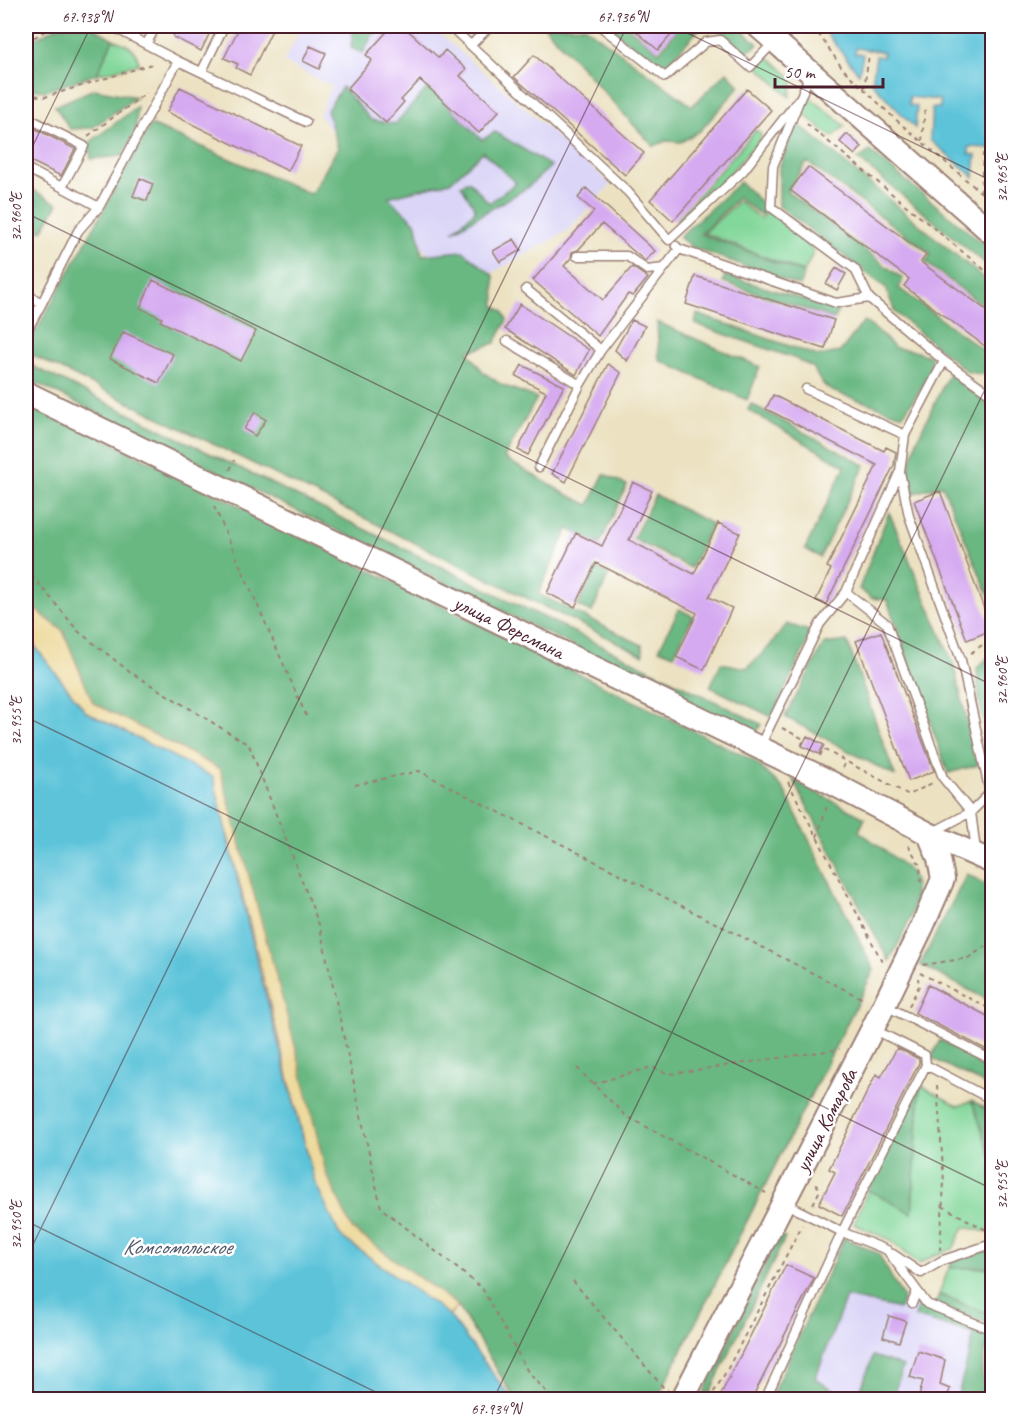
<svg xmlns="http://www.w3.org/2000/svg" width="1018" height="1425" font-family="Caveat,sans-serif">
<style>
.built{fill:#dbd6f7}
.green{fill:#82d79a;stroke:#667b62;stroke-width:1.5}
.forest{fill:#69b882;stroke:#5a6c56;stroke-width:1.5}
.sand{fill:#eeda9e;stroke:#9c7c64;stroke-width:1.5}
.water{fill:#5cc3d9;stroke:#537182;stroke-width:1.5}
.building{fill:#d6aaf1}
.lines{fill:none;stroke-linecap:round;stroke-linejoin:round}
.lane-casing{stroke:#9b8076;stroke-width:11}
.secondary-casing{stroke:#9b8076;stroke-width:26}
.path{stroke:#9b8076;stroke-width:2;stroke-dasharray:4.5 4.5;stroke-linecap:butt}
.lane{stroke:#fff;stroke-width:8}
.secondary{stroke:#fff;stroke-width:22}
.ticks{fill:none;stroke:#4a1f2b;stroke-width:1.5;stroke-opacity:0.45}
.labels{text-anchor:middle;stroke-width:5;stroke-linejoin:round;paint-order:stroke}
.street-label{font-size:21px;fill:#4a1f2b;stroke:#fff}
.water-label{font-size:22px;font-style:italic;fill:#505868;stroke:#fff}
.neatline{fill:none;stroke:#4a1f2b;stroke-width:2}
.ticks-label{font-size:15px;text-anchor:middle;fill:#4a1f2b}
</style>
<rect width="100%" height="100%" fill="#fff"/>
<filter id="ink" filterUnits="userSpaceOnUse"><feTurbulence type="fractalNoise" baseFrequency=".0167" numOctaves="2"/><feDisplacementMap in="SourceGraphic" scale="12" xChannelSelector="R" yChannelSelector="G"/><feConvolveMatrix kernelMatrix="1 2 1 2 8 2 1 2 1" color-interpolation-filters="sRGB"/></filter>
<filter id="wash" filterUnits="userSpaceOnUse"><feTurbulence type="fractalNoise" baseFrequency=".008" numOctaves="4" result="noise"/><feDisplacementMap in="SourceGraphic" scale="24" xChannelSelector="R" yChannelSelector="G"/><feGaussianBlur stdDeviation="1.35" result="paint"/><feColorMatrix in="noise" values="0 0 0 0 0 0 0 0 0 0 0 0 0 0 0 0 0 1.4 0 .05"/><feComposite in="paint" operator="in"/></filter>
<g filter="url(#wash)">
<rect width="100%" height="100%" fill="#ece2c2"/>
<!-- built -->
<path class="built" d="M302,26H431L611,184L567,231L458,292L319,115L332,86L284,62Z
M840,1279L990,1333L972,1399L800,1400Z"/>
<!-- green -->
<path class="green" d="M113,39C128,45 136,47 139,64L97,74Z
M768,56L793,79L790,97L758,67Z
M806,94L845,126L832,137L800,111Z
M756,130L761,134L760,140L684,222L676,221Z
M739,201L760,219L768,211L814,251L804,272L704,233Z
M920,1085L958,1106L972,1101L992,1159V1233L964,1227L953,1249L935,1255L919,1264L890,1240L854,1224L868,1190L912,1212Z
M949,1268H992V1295L987,1313L939,1294Z"/>
<!-- forest -->
<path class="forest" d="M58,26H91L113,39L97,74L45,91L26,88V44Z
M353,26H385L372,36L363,53L351,48Z
M544,26H584L692,106L727,72L740,86L700,131L681,142L666,141L653,146Z
M608,26H627L659,52L680,26H698L700,28L662,70Z
M714,26H737L758,44L745,54Z
M429,86L482,140L495,132L551,166L527,188L453,231L476,210L461,185L469,181L489,203L516,183L483,152L450,182L388,197L417,224L422,255L463,251L494,276L495,306L503,311L507,320L495,343L468,352L483,372L502,385L537,398L504,458L564,493L589,505L604,474L627,485L600,544L568,529L538,594L642,645L643,655L26,352V349L151,125L311,194L338,148L327,110L342,87L371,120L395,124Z
M94,89L136,97L92,128L70,129L55,106Z
M137,107L136,131L122,156L91,159L89,143Z
M797,123L992,285V312L925,262L931,254L807,162L787,191L903,279L899,288L992,357V365L987,375L968,372L895,312L886,288L779,206V168Z
M870,151L992,251V269L858,159Z
M740,182L767,208L761,215L738,198L701,234L804,273L800,286L692,247L679,237Z
M26,186L58,204L42,231L26,221Z
M725,275L838,310L835,319L723,282Z
M697,314L818,356L840,352L864,321L880,333L895,348L911,350L932,357L927,380L903,415C889,411 876,406 862,401C841,394 822,393 814,368L796,359L695,324Z
M657,322L760,367L747,400L659,360Z
M26,363L761,724L755,735L26,378Z
M951,369L992,401V603L942,485L914,493L908,472L917,440Z
M26,400L753,760L783,788L874,970L657,1399H515L458,1306L352,1229L326,1173L220,769L93,703L63,631L33,608L26,606Z
M751,404L865,465L820,557L805,549L845,466L748,410Z
M655,495L712,524L691,568L633,539Z
M889,512L953,663L978,765L948,773L887,600L871,598L859,589Z
M596,568L609,574L592,612L578,606Z
M679,609L693,616L674,655L659,649Z
M787,624L812,632L772,717L710,687L721,663L747,668L768,648Z
M847,641L895,776L785,717L824,644Z
M992,654V750L990,751L979,700L977,668Z
M793,780L865,818L859,831C869,839 906,865 911,873C925,898 902,938 889,961Z
M967,874L992,888V1002L920,965Z
M940,1040L992,1065V1088L931,1058Z
M920,1085L912,1213L868,1190Z
M972,1101L992,1112V1159Z
M779,1236L785,1238L709,1394L704,1392Z
M844,1238L878,1253L903,1298L900,1309L846,1297L815,1379L850,1399H770Z
M992,1248V1267L949,1268L954,1258Z
M939,1295L987,1313L992,1296V1325L936,1304Z
M918,1305L990,1333L982,1371L985,1391L982,1399H957L974,1334L915,1317Z
M873,1356L903,1366L892,1399L861,1389Z"/>
<!-- sand -->
<path class="sand" d="M26,606L33,608L63,631L93,703L220,769L298,1057L326,1173L352,1229L458,1306L449,1315L340,1236L314,1180L213,777L86,712L26,635Z"/>
<!-- water -->
<path class="water" d="M821,26H992V148L969,147V154L976,155L974,177L930,140L932,108H940V100L909,97V105L917,106L915,128L872,83L876,56L883,57V52L856,48L855,54H863L859,74Z
M26,635L86,712L213,777L259,969L314,1180L340,1236L449,1315L509,1395L510,1399H26Z"/>
<g id="blocks">
<!-- building -->
<path class="building" d="M178,26H213L201,51L173,37Z
M240,26H274L250,75L236,68L238,64L224,58Z
M392,26H403L439,58L445,50L466,69L460,76L499,111L479,133L420,80L401,100L404,102L386,123L347,89L372,60L366,55Z
M630,26H679L658,50Z
M310,46L326,53L319,69L303,61Z
M534,55L644,153L625,175L514,77Z
M180,87L301,146L288,171L167,112Z
M747,89L771,110L673,221L650,200Z
M26,124L75,149L61,176L26,159Z
M847,134L862,147L855,155L840,142Z
M808,167L926,255L921,262L993,315V352L904,286L909,279L790,190Z
M140,178L153,184L147,201L133,196Z
M586,188L655,251L645,261L602,224L578,250L572,252L571,258L564,266L603,300L632,267L648,278L633,296L628,294L598,336L533,280L594,211L578,198Z
M514,239L521,250L500,262L493,251Z
M836,268L846,274L837,290L826,284Z
M695,276L834,320L825,349L686,304Z
M153,280L256,331L241,361L160,321L162,318L140,308Z
M520,304L589,350L576,375L505,329Z
M632,320L645,326L627,361L615,350Z
M123,332L173,354L159,383L110,359Z
M608,364L621,373L566,482L552,474Z
M522,365L564,386L528,455L518,450L546,392L516,376Z
M773,395L884,451L886,447L896,452L894,465L826,604L816,600L831,569L827,567L877,465L766,409Z
M255,412L266,420L255,436L244,429Z
M633,482L652,491L629,540L694,574L718,523L740,533L709,597L732,608L704,670L676,657L697,613L596,563L575,607L547,593L576,533L602,546Z
M940,491L992,630L967,640L914,501Z
M881,632L934,771L909,781L856,641Z
M807,736L824,745L819,754L802,746Z
M928,985L993,1019V1053L915,1013Z
M897,1048L919,1059V1063L842,1216L819,1204L835,1172L829,1169L876,1074L881,1077Z
M786,1265L814,1278L751,1400H718Z
M889,1316L906,1321L899,1342L883,1337Z
M918,1351L945,1360L940,1385L950,1389L946,1400H918L923,1381L910,1377Z"/>
</g>
</g>
<g filter="url(#ink)">
<use href="#blocks" fill-opacity="0" stroke="#9b8076" stroke-width="1.5"/>
<g class="lines">
<!-- lane casing -->
<g class="lane-casing">
<path id="lane" d="M111,26L178,61L306,122
M450,26L628,192L669,240L743,171L799,99
M600,26L665,77L706,42L720,40L750,67L774,42
M147,43L156,26
M471,45L490,26
M202,71L224,26
M810,74L773,166L771,207L855,269L869,298L944,361L992,395
M26,117L84,146L62,187
M26,168L99,207L178,61
M676,246L679,249L836,303L869,298
M577,256H627L647,270L664,268
M526,289L601,350
M26,294L42,303L26,332
M42,303L78,231L99,207
M507,341L580,385
M806,389L905,435
M539,467L580,385L601,350L679,249
M900,472L909,516L961,660L990,793L971,812L933,832
M846,592L887,624L943,778L971,812L976,851
M759,748L820,624L846,592L900,471L905,435L944,361
M886,1006L992,1060
M926,1065L992,1100
M784,1203L842,1232L887,1250L927,1304L992,1330
M893,1254L921,1273L943,1260L992,1244
M912,1303L917,1291
M765,1400L842,1232L926,1065L925,1055L875,1030
M989,1400L992,1385"/>
</g>
<!-- secondary casing -->
<g class="secondary-casing">
<path id="secondary" d="M758,26L992,233
M26,393L822,778L929,834L992,862
M682,1400L873,1028L922,927L943,879L939,859L929,834"/>
</g>
<!-- path -->
<path class="path" d="M813,26L843,69L894,118L992,202
M26,42L54,26
M864,89L869,55
M26,94L45,97L155,63
M807,124L992,276
M88,136L146,93
M922,141L925,107
M981,193L983,153
M230,470L234,460
M214,506L308,720
M26,568L78,631L130,672L249,745L320,927L381,1208L482,1288L528,1372L554,1400
M971,653L992,638
M782,728L804,739L801,747
M820,756L823,749L909,795L932,783
M843,768L846,761
M788,782L884,965
M355,785L419,771L865,1000
M817,837L828,803
M908,845L920,865L921,884
M986,878L992,895
M923,965L968,958L992,942
M920,973L992,1010
M909,1006L919,986L918,978
M577,1068L625,1115L766,1193
M593,1084L652,1067L669,1074L840,1049
M937,1085L944,1182L940,1250
M813,1204L819,1192L816,1181
M942,1206L990,1232
M573,1281L663,1387L668,1390
M709,1400L726,1372L802,1225"/>
<!-- lane -->
<use href="#lane" class="lane"/>
<!-- secondary -->
<use href="#secondary" class="secondary"/>
</g>
</g>
<!-- ticks -->
<path class="ticks" d="M673,26L992,181M26,160L91,26M26,213L992,685M26,717L992,1189M26,1221L392,1400M26,1259L627,26M493,1400L992,375"/>
<g class="labels">
<!-- street labels -->
<g class="street-label">
<text transform="translate(509 627) rotate(26)" y="7">улица Ферсмана</text>
<text transform="translate(826 1120) rotate(-63)" y="7">улица Комарова</text>
</g>
<!-- water labels -->
<g class="water-label">
<text x="177" y="1254">Комсомольское</text>
</g>
</g>
<!-- margin -->
<rect width="1018" height="1425" fill="none" stroke="#fff" stroke-width="66"/>
<!-- scale -->
<path d="M775 78v9h108v-9" fill="none" stroke="#4a1f2b" stroke-width="3"/>
<text x="784" y="78" font-size="18" fill="#4a1f2b" stroke="#ffffff" stroke-width="4.5" paint-order="stroke">50 m</text>
<rect x="33" y="33" width="952" height="1359" class="neatline"/>
<g class="ticks-label">
<text x="87" y="22">67.938°N</text>
<text x="623" y="22">67.936°N</text>
<text transform="translate(1002 178) rotate(-90)" y="5">32.965°E</text>
<text transform="translate(16 217) rotate(-90)" y="5">32.960°E</text>
<text transform="translate(1002 681) rotate(-90)" y="5">32.960°E</text>
<text transform="translate(16 721) rotate(-90)" y="5">32.955°E</text>
<text transform="translate(1002 1185) rotate(-90)" y="5">32.955°E</text>
<text transform="translate(16 1225) rotate(-90)" y="5">32.950°E</text>
<text x="496" y="1414">67.934°N</text>
</g>
</svg>
